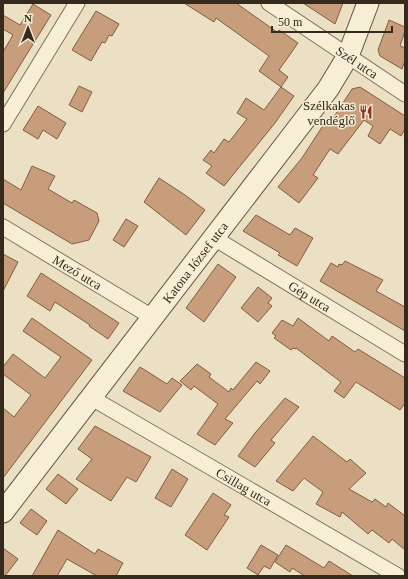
<svg xmlns="http://www.w3.org/2000/svg" width="408" height="579" font-family="'Times New Roman',serif">
<style>
.building{fill:#c79d7b;stroke:#825d42}
.lines{fill:none;stroke-linecap:round;stroke-linejoin:round}
.street-casing{stroke:#84725b;stroke-width:17}
.secondary-casing{stroke:#66533e;stroke-width:23}
.street{stroke:#f7eed6;stroke-width:15}
.secondary{stroke:#f7eed6;stroke-width:21}
.labels{text-anchor:middle;stroke-width:3;stroke-linejoin:round;paint-order:stroke}
.street-label{font-size:13px;fill:#352a1e;stroke:#f3ead2}
.poi-label{font-size:13px;fill:#352a1e;stroke:#f3ead2;text-anchor:end}
</style>
<rect width="100%" height="100%" fill="#ebe0c3"/>
<!-- building -->
<path class="building" d="M184,3H236L277,32L279,30L298,43L279,70L288,77L281,87L259,71L269,56L216,18L214,22Z
M303,3H343L335,24Z
M33,4L51,15L3,93V52L13,35L3,29V15L20,25Z
M96,11L119,24L112,36L109,35L105,43L102,42L91,61L72,50Z
M389,20L405,27V31L400,46L405,48V60L402,69L380,56L378,50Z
M79,86L92,92L82,112L69,105Z
M281,87L294,96L275,123L224,186L206,173L212,166L203,160L211,150L214,153L224,139L229,142L247,119L237,113L246,98L264,110Z
M360,87L405,116V129L401,136L390,129L380,144L368,136L373,126L364,120L338,154L330,149L313,175L318,178L299,203L278,187L302,158L324,124L328,126L352,89Z
M38,106L66,123L57,139L43,130L38,139L23,130Z
M32,166L55,176L48,189L72,203L74,200L97,213L99,221L89,240L72,244L3,203V179L21,190Z
M159,178L185,195L205,210L186,235L144,202Z
M256,215L290,235L295,228L313,238L297,266L278,255L280,253L243,231Z
M126,219L138,226L124,247L113,240Z
M3,254L18,262L3,291Z
M345,261L383,280L376,291L405,307V331L320,281L331,263L338,267L339,264L342,265Z
M218,264L236,277L204,322L186,308Z
M41,273L119,323L108,339L89,326L90,325L55,302L50,311L27,296Z
M258,287L272,298L268,303L272,306L258,322L241,308Z
M32,318L92,360L3,478V408L14,417L31,395L3,374V367L13,354L45,378L61,357L23,331Z
M298,318L329,341L332,336L355,352L358,349L405,378V403L400,410L356,382L344,398L334,391L341,382L296,348L295,349L293,348L291,350L274,338L276,336L272,333L282,320L293,326Z
M256,362L270,371L260,384L257,381L225,419L233,423L215,445L197,434L218,404L194,386L191,390L180,381L197,364L211,374L209,377L229,392L231,388L233,390Z
M140,367L167,384L172,378L182,385L160,412L123,391Z
M285,398L299,407L271,440L275,443L255,467L238,456L255,433Z
M95,426L151,457L136,482L127,477L111,501L76,479L92,459L78,449Z
M313,436L347,462L350,459L366,473L349,489L372,502L375,499L386,507L388,503L405,516V550L392,539L389,543L372,530L368,534L342,512L340,517L316,504L323,492L304,478L293,491L276,481Z
M172,469L188,479L171,507L155,498Z
M58,474L78,489L66,504L46,489Z
M213,493L231,505L224,515L229,517L207,550L185,535Z
M31,509L47,521L37,535L20,523Z
M58,530L95,554L98,549L123,563L116,576H97L67,559L57,576H32Z
M261,545L278,555L270,569L264,566L258,575L247,568Z
M286,545L324,568L329,561L353,576H305L292,568L290,572L275,562Z
M3,548L18,559L5,576H3Z"/>
<g class="lines">
<!-- street casing -->
<g class="street-casing">
<g id="street">
<path id="s1" d="M269,3L405,94"/>
<path d="M3,124L77,3"/>
<path id="s2" d="M3,227L152,317"/>
<path id="s3" d="M214,238L405,354"/>
<path id="s4" d="M90,397L398,576"/>
</g>
</g>
<!-- secondary casing -->
<g class="secondary-casing">
<g id="secondary">
<path id="s5" d="M3,512L328,89L348,56L368,3"/>
</g>
</g>
<!-- street -->
<use href="#street" class="street"/>
<!-- secondary -->
<use href="#secondary" class="secondary"/>
</g>
<!-- icons -->
<defs>
<g id="restaurant-bare" transform="scale(1.08)"><path d="M-5-6h1v4h1v-4h1v4h1v-4h1v5L-1.5 .5V6h-2V.5L-5-1ZM5-6V6H3V1.5H1.5Q1.5-4 5-6Z" fill="#90302f" stroke="#f3ead2" stroke-width="2.5" paint-order="stroke"/></g>
</defs>
<g fill-rule="evenodd">
<use href="#restaurant-bare" x="366" y="112"/>
</g>
<g class="labels">
<!-- street labels -->
<g class="street-label">
<text dy="5" stroke="none"><textPath href="#s1" startOffset="106">Szél utca</textPath></text>
<text dy="5" stroke="none"><textPath href="#s5" startOffset="315">Katona József utca</textPath></text>
<text dy="5" stroke="none"><textPath href="#s2" startOffset="87">Mező utca</textPath></text>
<text dy="5" stroke="none"><textPath href="#s3" startOffset="112">Gép utca</textPath></text>
<text dy="5" stroke="none"><textPath href="#s4" startOffset="178">Csillag utca</textPath></text>
</g>
<!-- poi labels -->
<g class="poi-label">
<text x="355" y="110">Szélkakas<tspan x="355" dy="15">vendéglő</tspan></text>
</g>
</g>
<!-- border -->
<rect width="408" height="579" fill="none" stroke="#352a1e" stroke-width="8"/>
<!-- north arrow -->
<g transform="translate(28 28)" stroke="#f3ead2" stroke-width="3" paint-order="stroke">
<path d="M0-3L7 15L0 10L-7 15Z" fill="#352a1e"/>
<text y="-6" font-size="11" font-weight="bold" text-anchor="middle" fill="#352a1e">N</text>
</g>
<!-- scale -->
<path d="M272 26v6h120v-6" fill="none" stroke="#352a1e" stroke-width="2"/>
<text x="278" y="26" font-size="12" fill="#352a1e" stroke="#f3ead2" stroke-width="3" paint-order="stroke">50 m</text>
</svg>
